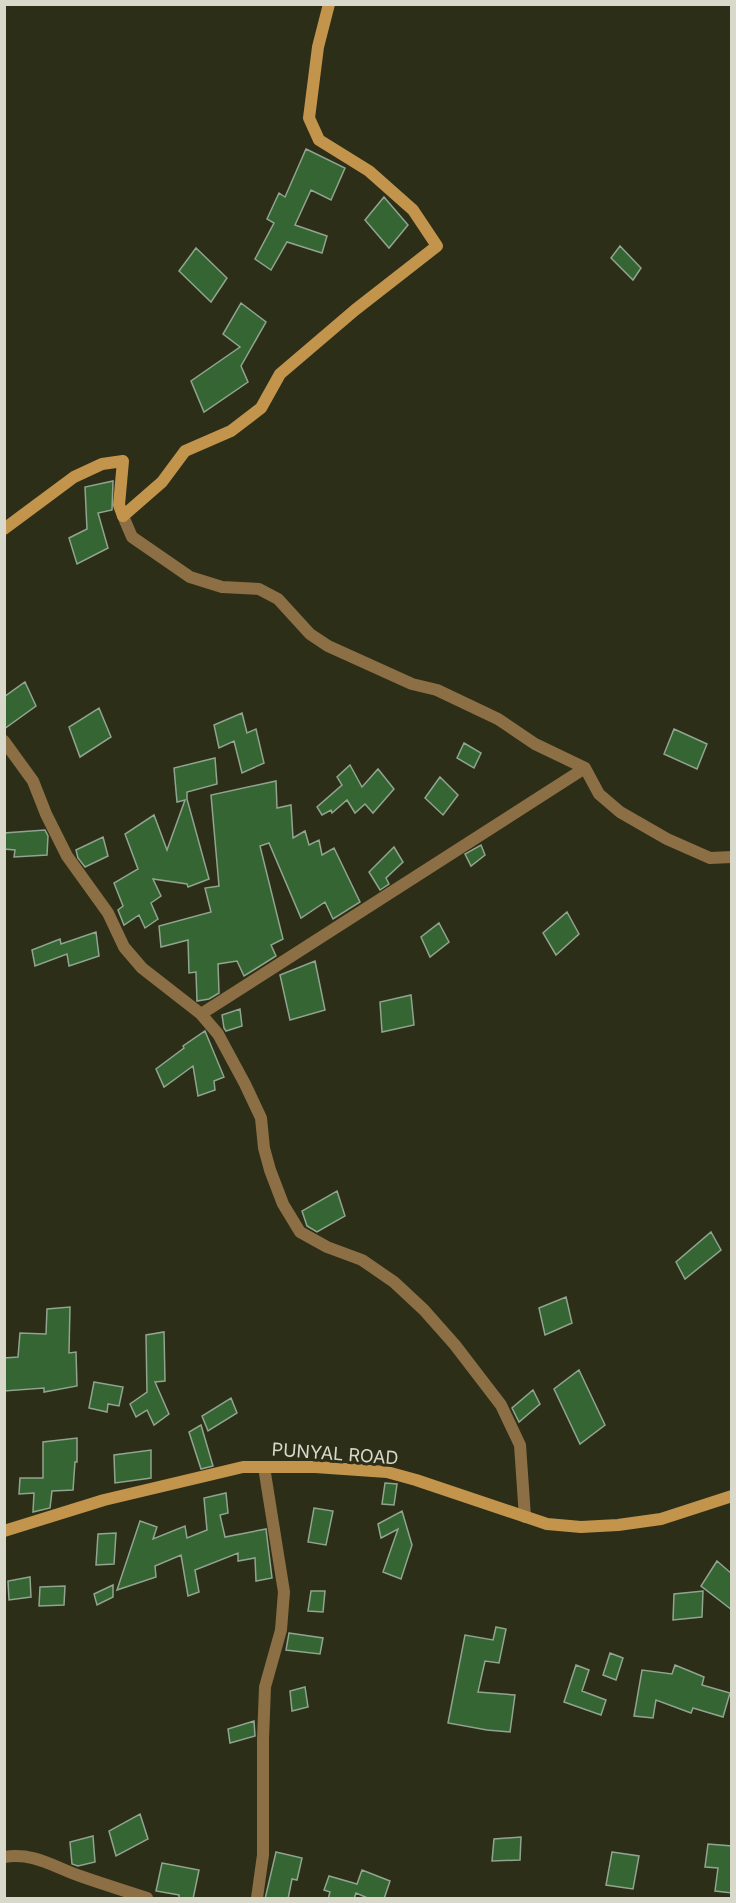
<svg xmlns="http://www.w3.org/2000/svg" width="736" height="1903" font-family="Inter,sans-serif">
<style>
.building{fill:#346533;stroke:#91a48f;stroke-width:1.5}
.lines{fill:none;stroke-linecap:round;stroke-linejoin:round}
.street{stroke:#8c6f44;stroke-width:12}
.secondary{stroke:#c2944c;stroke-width:12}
.labels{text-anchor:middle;stroke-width:6;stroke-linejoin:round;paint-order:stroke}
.street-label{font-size:18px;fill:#d8d8cb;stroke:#2d2e18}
</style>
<rect width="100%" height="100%" fill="#2d2e18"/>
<!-- building -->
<path class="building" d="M306,149L345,168L331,200L311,190L295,225L327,236L322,253L287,242L271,270L255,259L274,223L267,219L279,193L285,197Z
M384,197L408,225L389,248L365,220Z
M620,246L641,268L633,280L611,258Z
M196,248L227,278L211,302L179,271Z
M241,303L266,322L241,366L248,382L204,412L191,381L240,347L223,334Z
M113,481L112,510L98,513L108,548L77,564L69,538L87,529L85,487Z
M25,682L36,706L4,729V697Z
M99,708L111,737L80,757L69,727Z
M242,713L247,733L256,729L264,763L242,773L234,741L219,748L214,725Z
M674,729L707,744L697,769L664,754Z
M464,743L481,753L474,768L457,758Z
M215,758L217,784L187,792V799L209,879L188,887L187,884L153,879L161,896L151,903L158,919L145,928L139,915L124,925L118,910L123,906L114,883L138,869L125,834L154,815L167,850L185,800L177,802L174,768Z
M350,765L362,787L378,769L394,789L373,813L365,804L355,813L347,800L332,813L331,810L322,815L317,807L342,785L337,777Z
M440,777L458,795L443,815L425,798Z
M276,781L277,808L291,805L293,838L305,831L309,845L319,840L322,855L334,848L360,902L333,919L325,902L301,918L269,843L260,846L283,939L271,945L276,956L244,976L237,961L218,964L219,993L209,999L197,1001L196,972L189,973L188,940L161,947L159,926L211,912L205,888L219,886L211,795Z
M45,830L48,836L47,855L14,857L15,850L4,849V833Z
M103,837L108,856L85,867L78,858L76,850Z
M481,845L485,855L471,866L465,854Z
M394,847L403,862L386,878L389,884L380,890L369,872Z
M567,912L579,934L556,955L543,933Z
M439,923L449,942L430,957L421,937Z
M96,932L99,956L69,966L67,954L35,966L32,950L60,939L61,944Z
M315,961L325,1010L290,1020L280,975Z
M411,995L414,1025L382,1032L380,1002Z
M240,1009L242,1026L226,1031L224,1028L222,1015Z
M205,1031L224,1077L214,1081L215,1090L198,1096L193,1066L164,1087L156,1069L184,1048L183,1046Z
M337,1191L345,1216L317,1232L307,1226L302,1211Z
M711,1232L721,1250L685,1279L676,1262Z
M566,1297L572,1323L545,1335L539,1308Z
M70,1307L69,1353L76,1352L77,1386L44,1392V1388L4,1391V1358L18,1357L20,1333L46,1334L47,1309Z
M164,1332L165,1381L155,1382L169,1414L154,1425L147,1410L136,1417L130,1404L147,1392L146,1335Z
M579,1370L605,1425L580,1444L554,1389Z
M94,1382L123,1387L119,1406L108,1404L107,1412L89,1408Z
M533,1390L540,1404L519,1422L512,1408Z
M231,1398L237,1413L208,1431L202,1416Z
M201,1425L213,1466L201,1469L189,1432Z
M77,1438V1462H75L73,1490L52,1491L50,1508L33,1512L34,1493L19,1494L20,1478H43V1442Z
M151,1450V1478L115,1483L114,1455Z
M385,1483L397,1484L394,1505L382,1504Z
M226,1493L228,1513L220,1515L225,1537L266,1529L272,1578L256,1581L255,1558L238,1561V1553L195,1570L199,1592L188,1596L181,1555L155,1566L156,1577L117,1590L140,1521L157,1527L153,1539L185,1526L187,1538L207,1530L204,1498Z
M314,1508L333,1511L326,1545L308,1542Z
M402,1511L412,1545L401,1579L383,1572L398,1529L381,1538L378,1524Z
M116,1533L114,1564L96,1565L98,1534Z
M717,1561L732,1574V1610L701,1586Z
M30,1577L31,1597L9,1600L8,1581Z
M113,1585V1597L97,1605L94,1594Z
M65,1586L64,1605L39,1606L40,1587Z
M311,1591H325L323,1612L308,1611Z
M703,1591L702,1617L673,1620L674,1594Z
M496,1627L506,1629L499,1663L485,1661L478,1692L515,1695L510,1732L487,1730L448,1723L465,1635L493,1640Z
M289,1633L323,1638L320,1654L286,1650Z
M610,1653L623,1658L616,1680L603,1675Z
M576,1665L589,1670L582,1691L606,1700L601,1715L564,1702Z
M675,1665L704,1677L702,1685L730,1693L723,1717L693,1708L691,1713L656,1700L653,1718L634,1716L642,1670L672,1674Z
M305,1687L308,1707L292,1711L290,1691Z
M254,1721L255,1736L230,1743L228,1729Z
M140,1814L148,1839L116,1856L109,1831Z
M93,1836L95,1862L78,1866L72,1864L70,1842Z
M521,1837L520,1860L492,1861L494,1839Z
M708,1844L732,1846V1893L715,1891L718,1868L705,1867Z
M276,1852L302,1858L297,1880L292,1879L288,1899H265Z
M612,1852L639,1856L633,1889L606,1885Z
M162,1863L199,1870L193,1899H179V1895L156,1891Z
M362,1870L390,1881L384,1899H370L356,1893L354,1899H328L330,1892L324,1890L329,1876L357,1884Z"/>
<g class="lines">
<!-- street -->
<path class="street" d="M123,516L132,537L190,577L222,587L259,589L278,599L310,634L328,646L412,684L437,690L498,719L535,744L585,768L599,794L620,812L667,839L710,858L732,857
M4,741L33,781L46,814L67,856L108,913L124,947L142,968L201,1014L218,1034L245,1084L261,1118L264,1148L270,1170L283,1204L300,1232L327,1247L362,1260L394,1282L424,1310L455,1345L501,1405L520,1445L525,1517
M201,1014L585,768
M4,1857C34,1852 54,1867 80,1876C103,1884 125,1891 147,1898
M257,1898L263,1855V1739L265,1687L281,1630L284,1592L264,1467"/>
<!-- secondary -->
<path class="secondary" d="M4,529L74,477L102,464L123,461L119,505L123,516L162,482L185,451L231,431L261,408L280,374L355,310L437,246L413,210L369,171L319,140L309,118L318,47L329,4
M4,1531L104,1500L243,1467H315L387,1472L416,1480L547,1524L581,1527L618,1525L661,1519L732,1496"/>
</g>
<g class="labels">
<!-- street labels -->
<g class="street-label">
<text transform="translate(335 1454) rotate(4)" y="6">PUNYAL ROAD</text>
</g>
</g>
<!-- border -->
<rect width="736" height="1903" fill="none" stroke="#d8d8cb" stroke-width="12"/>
</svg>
